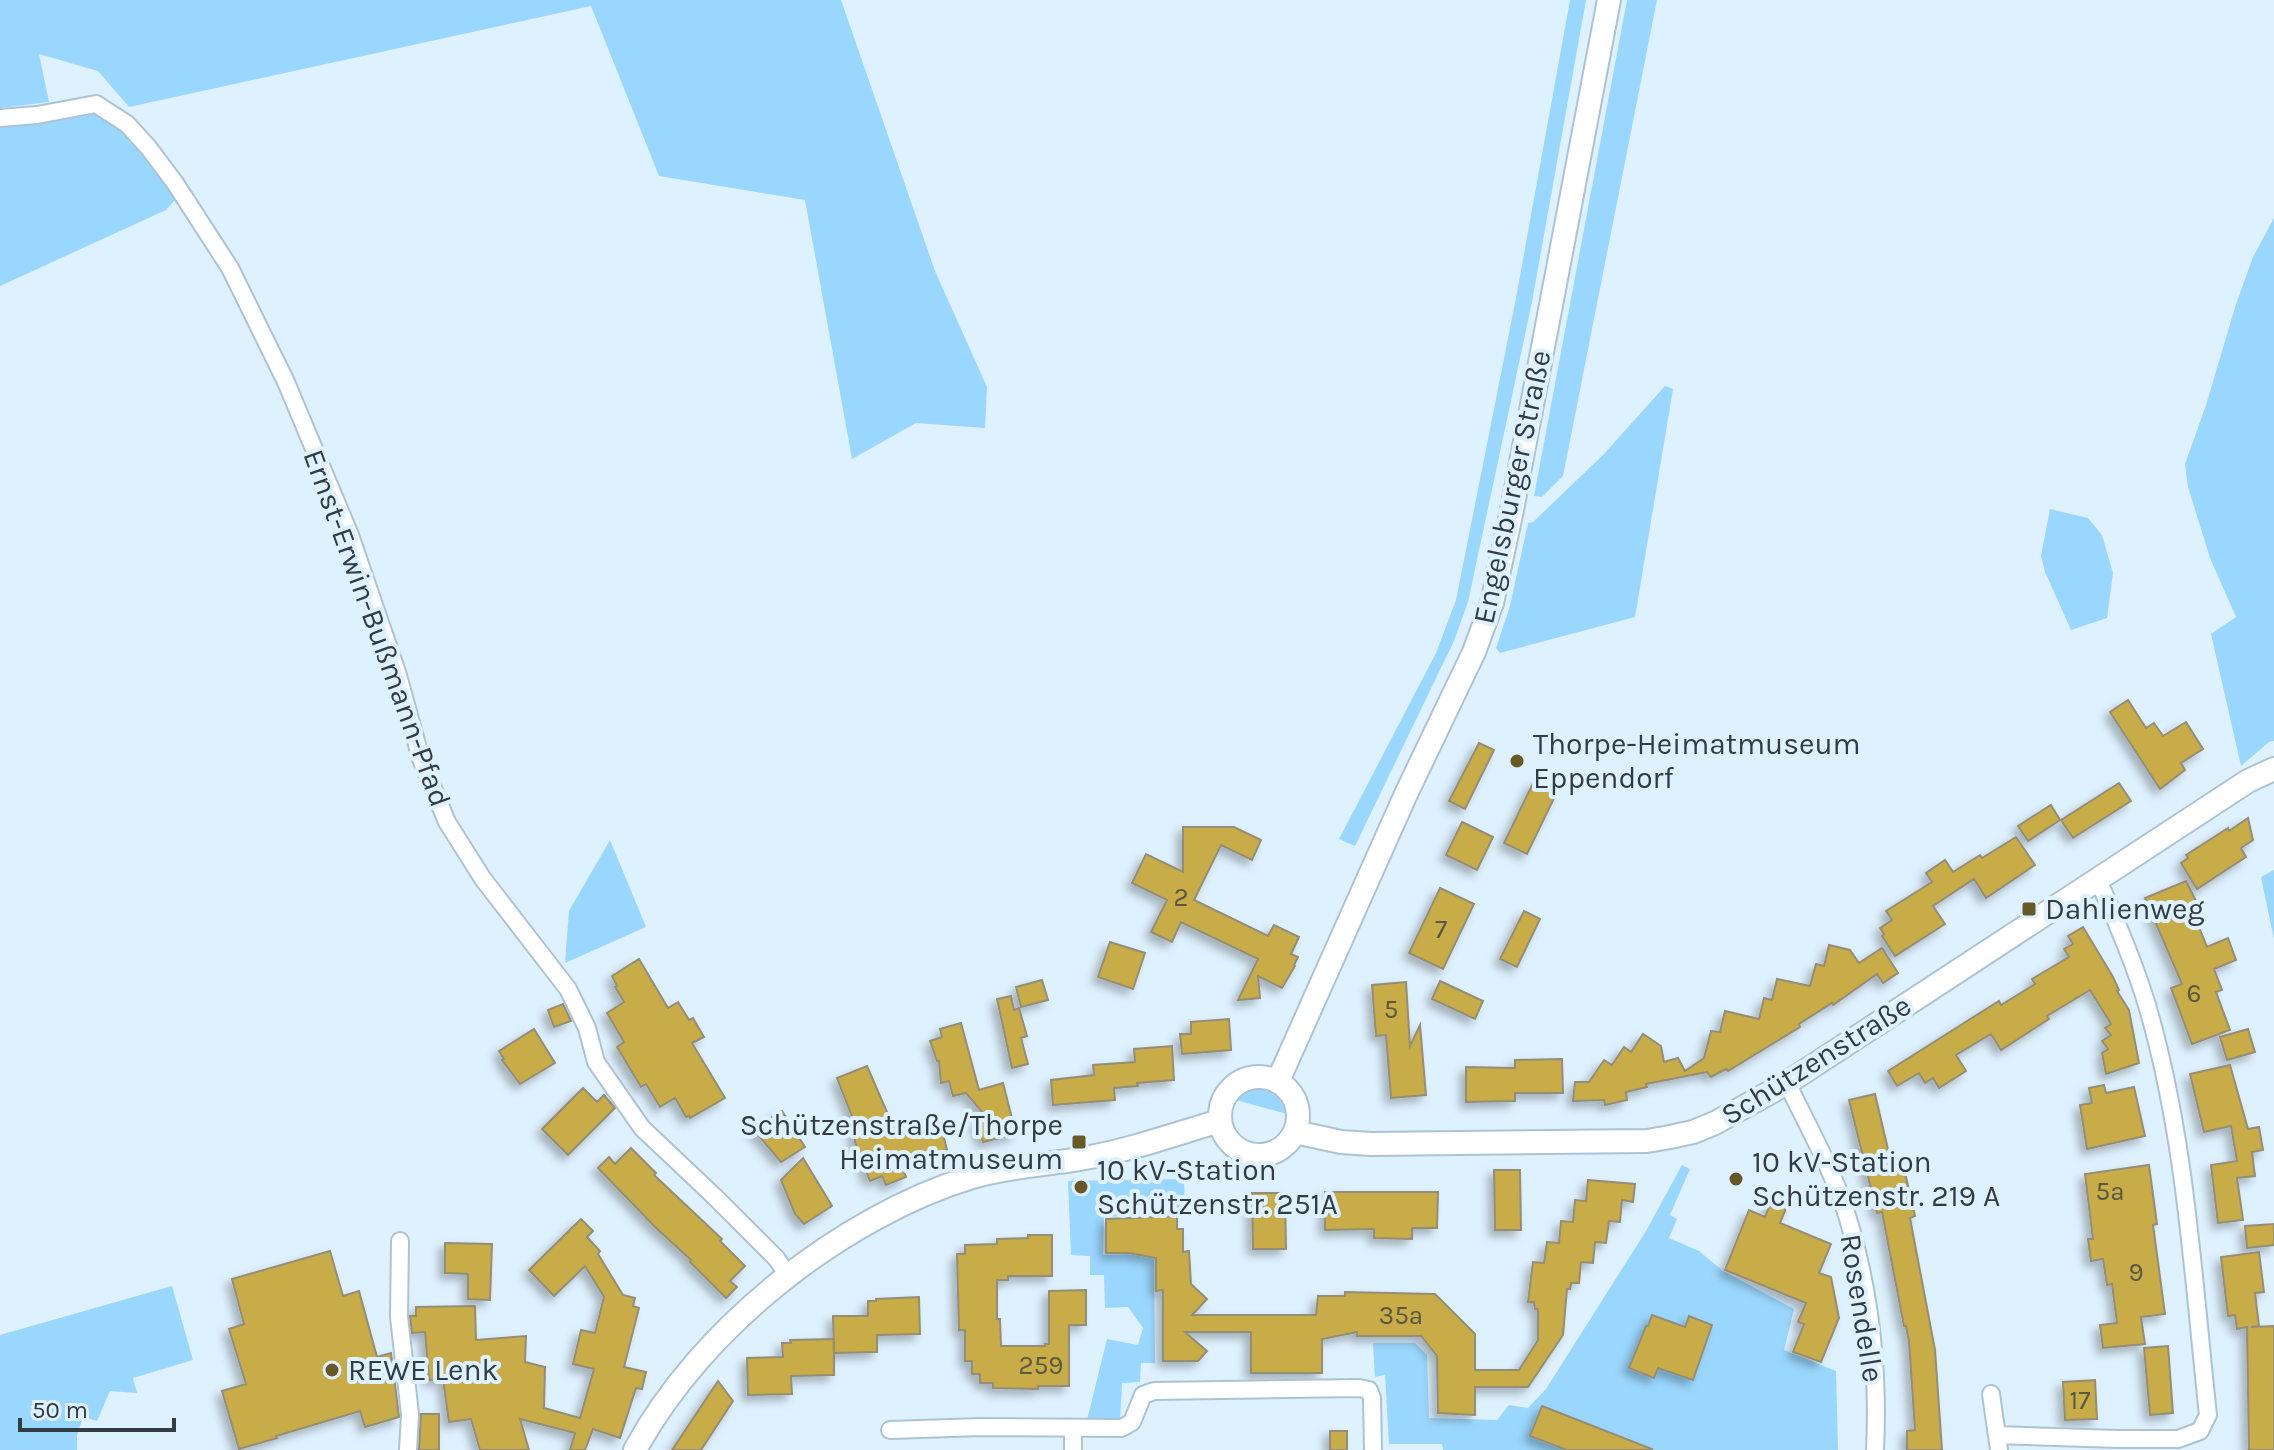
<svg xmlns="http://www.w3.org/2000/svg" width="2274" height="1450" font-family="Karla,sans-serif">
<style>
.green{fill:#9ad7fe}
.building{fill:#c8ac46;stroke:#948d77;stroke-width:2;filter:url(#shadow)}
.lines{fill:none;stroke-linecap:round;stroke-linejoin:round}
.street-casing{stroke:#acc3d3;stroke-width:20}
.secondary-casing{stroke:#acc3d3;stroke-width:26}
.street{stroke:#fff;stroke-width:16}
.secondary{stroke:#fff;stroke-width:22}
.poi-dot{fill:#675926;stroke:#def1fe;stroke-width:3}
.labels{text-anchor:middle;stroke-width:8;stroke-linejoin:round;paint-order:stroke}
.number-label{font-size:26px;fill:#585844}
.street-label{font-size:30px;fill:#333c43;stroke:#def1fe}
.poi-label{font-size:30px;fill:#333c43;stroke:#def1fe;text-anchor:start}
</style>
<defs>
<filter id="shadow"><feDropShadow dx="-5.5" dy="5.5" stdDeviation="4" flood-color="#0004"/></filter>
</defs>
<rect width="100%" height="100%" fill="#def1fe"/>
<!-- green -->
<path class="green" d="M0,0H841L935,271L987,387L985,428L916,423L852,459L805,200L659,176L591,6L129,107L98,71L39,54L49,102L0,108Z
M1570,0H1586L1532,302L1468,602L1454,641L1355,846L1339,839L1436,653L1456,600L1516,298Z
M1627,0H1657L1563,476L1542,497L1534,496Z
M95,114L125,134L174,192L176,199L166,210L0,286V124Z
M2274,218V741L2269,742L2241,766L2211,634L2236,617L2210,558L2188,487L2185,464L2206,405L2236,304L2253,257Z
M1665,386L1673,389L1635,617L1500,653L1496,648L1510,606L1528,523L1533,522L1603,455Z
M2050,509L2088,518L2102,535L2113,573L2107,618L2071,630L2045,572L2041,556Z
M610,840L646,927L565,963L569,911Z
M2274,870V939L2261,877Z
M1262,1087C1276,1091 1286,1099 1287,1114L1236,1100L1251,1089Z
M1682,1165L1690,1169L1670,1215L1677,1219L1669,1238L1699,1251L1723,1271L1794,1309L1784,1350L1836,1371L1838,1450H1443L1442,1444H1389L1385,1375L1375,1377L1373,1343H1415L1427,1355L1429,1418L1497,1420L1509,1405L1528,1408L1546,1389L1646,1231Z
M1184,1179L1185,1212L1104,1217L1103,1255L1154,1254L1155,1363H1141L1140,1382L1122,1383L1120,1420H1087L1107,1339L1138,1345L1143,1328L1128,1307L1105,1308L1104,1275H1090V1256L1071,1255L1068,1181Z
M172,1286L193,1360L133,1378L137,1393L110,1391L97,1421L83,1417L77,1435V1450H0V1335Z"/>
<!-- building -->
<path class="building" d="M2128,700L2146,728L2154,723L2163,736L2186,722L2203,749L2181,763L2185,770L2160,789L2110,712Z
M1479,743L1494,750L1465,809L1449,801Z
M1534,781L1557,792L1527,854L1504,843Z
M2119,783L2131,801L2073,838L2061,820Z
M2051,805L2060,820L2028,841L2018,826Z
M2248,818L2253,840L2241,848L2246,857L2197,889L2181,863L2188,858L2186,855L2228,828L2229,831Z
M1462,822L1493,837L1477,870L1446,855Z
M1183,827H1234L1261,840L1252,860L1221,845L1194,900L1268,936L1274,925L1299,937L1291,954L1298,957L1294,965L1295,966L1282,988L1258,976L1260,998L1238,1000L1258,959L1181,922L1172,942L1151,932L1167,900L1132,883L1146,854L1183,872Z
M2016,837L2035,865L1986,898L1974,879L1933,906L1945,924L1895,956L1882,936L1884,934L1880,928L1892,920L1886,911L1932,882L1926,873L1945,860L1953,872L1980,855L1982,858Z
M2186,881L2202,913L2195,917L2207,947L2228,938L2236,960L2214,969L2222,990L2216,992L2230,1030L2192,1044L2171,988L2182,984L2145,898Z
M1440,888L1474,904L1443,969L1409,953Z
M1524,911L1540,919L1517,967L1500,959Z
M2083,927L2113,977L2119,990L2117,991L2129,1010L2139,1063L2106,1074L2102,1053L2108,1049L2102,1041L2111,1035L2105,1028L2111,1024L2090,990L2047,1016L2049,1019L2001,1050L1991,1034L1956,1055L1966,1071L1939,1088L1933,1078L1925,1083L1919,1073L1897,1086L1888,1071L1983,1011L1999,1001L2001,1005L2035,984L2032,979L2069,957L2064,949L2073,944L2068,936Z
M1110,942L1145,953L1133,989L1098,977Z
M1829,945L1850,950L1859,963L1882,948L1898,973L1883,983L1877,974L1833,1005L1832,1003L1799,1024L1800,1027L1728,1071L1726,1069L1711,1077L1707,1072L1646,1084L1647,1087L1626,1092L1627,1100L1605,1105L1604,1100L1573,1101L1575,1082H1589L1604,1060L1612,1065L1624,1047L1631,1052L1643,1034L1661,1046L1664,1062L1678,1058L1685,1071L1704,1058L1711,1031L1720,1032L1725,1011L1759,1019L1764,998L1772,1000L1777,979L1810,986L1816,964L1824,966Z
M639,959L668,1008L678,1002L689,1020L693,1018L704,1037L692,1043L725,1098L690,1118L689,1116L686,1117L675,1098L660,1107L646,1084L641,1087L617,1047L624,1042L607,1013L624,1002L615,987L617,986L612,976Z
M1042,980L1048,1000L1021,1007L1016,987Z
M1440,981L1483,1001L1475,1019L1432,999Z
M1406,982L1410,1046L1420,1025L1426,1095L1391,1098L1386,1035L1376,1036L1372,985Z
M1011,996L1014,1010L1019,1008L1027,1036L1021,1038L1028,1064L1012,1068L997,999Z
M563,1004L571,1021L554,1027L548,1010Z
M1229,1019L1231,1050L1182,1054L1180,1034H1191V1022Z
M961,1023L979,1090L1003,1083L1016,1134L983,1142L975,1122L988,1119L966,1093L953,1096L949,1081L941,1083L939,1061H937L930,1041L942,1037L940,1029Z
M534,1029L555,1063L520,1084L502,1060L504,1059L499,1051Z
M2248,1029L2255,1052L2227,1060L2220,1037Z
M1172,1046L1174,1080L1137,1083L1138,1086L1114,1088L1115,1100L1053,1105L1051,1080L1094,1075L1093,1065L1135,1062L1134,1049Z
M1562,1059L1563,1093H1515V1101L1466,1102V1067L1515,1068V1060Z
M2230,1065L2248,1129L2259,1127L2263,1150L2252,1152L2255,1176L2237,1178L2243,1220L2218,1223L2211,1165L2237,1161L2231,1126L2204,1132L2190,1074Z
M867,1066L896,1133L940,1121L947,1150L899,1161L906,1177L886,1185L882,1176L870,1181L855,1142L853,1119L837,1078Z
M2104,1085L2106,1093L2134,1087L2145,1136L2087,1149L2080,1105L2092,1103L2089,1088Z
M583,1088L597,1102L604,1095L615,1108L568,1155L542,1129Z
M1875,1094L1891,1162L1902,1160L1915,1216L1910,1218L1935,1350L1942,1450H1907V1431L1915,1430L1909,1342L1906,1326H1904L1882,1212L1877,1213L1849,1100Z
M782,1111L805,1147L781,1162L753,1129Z
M631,1148L656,1173L654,1175L722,1239L720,1241L745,1266L730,1281L737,1287L726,1298L690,1262L691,1260L656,1228L598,1168L609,1157L615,1164Z
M803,1158L832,1206L804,1224L795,1214L781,1180Z
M2149,1165L2157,1224L2153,1225L2165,1314L2141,1317L2145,1344L2103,1348L2100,1325L2117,1323L2112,1284L2107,1285L2103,1259L2091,1261L2088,1239H2093L2085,1174Z
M1494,1170H1520L1521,1230H1495Z
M1588,1180L1635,1184L1633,1202L1622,1200L1620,1222L1609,1221L1606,1243L1595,1242L1593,1263L1581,1262L1579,1283H1571L1570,1289H1567L1563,1335L1528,1387H1475V1415L1438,1413L1437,1356L1421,1336H1357V1332L1322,1339V1373H1251V1332H1185L1207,1351L1198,1361H1163V1290L1156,1291V1258L1129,1253H1106V1219L1177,1216V1229H1183V1252L1189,1251L1191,1284L1207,1299L1192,1315H1316L1318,1296H1345V1292L1435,1294L1475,1334V1370H1519L1538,1340V1309H1535L1534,1302H1528L1533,1262L1544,1263L1547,1242L1559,1243L1561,1221L1573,1222L1575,1200L1586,1201Z
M1325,1192H1438L1437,1228H1412V1239L1374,1238V1229L1325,1230Z
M1252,1193H1285L1286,1249H1253Z
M1774,1195L1789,1201L1780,1223L1831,1244L1819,1273L1831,1277L1839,1318L1821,1362L1793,1352L1804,1324L1798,1322L1806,1303L1725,1270L1749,1210L1765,1217Z
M581,1219L593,1231L587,1237L600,1251L598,1254L623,1295L635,1298L633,1306L639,1308L624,1367L646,1372L642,1389L636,1388L620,1438L593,1429L585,1450H570L575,1433L520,1419L529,1450H480L471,1419L449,1422L443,1379L429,1380L425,1332L412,1333L410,1316H416V1307L475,1306L476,1340L526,1336L525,1362L545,1367L544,1408L580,1418L594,1369L573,1364L581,1330L595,1333L604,1297L585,1266L554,1296L529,1270Z
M2274,1224V1245L2247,1248L2245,1226Z
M1028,1235H1052V1276H1008V1280H997V1319H1000L1001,1346H1045V1344H1049V1291L1086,1290V1325H1069V1386H1038V1389L993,1388V1383H980V1374H972V1361H965V1330H959L957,1254H965V1245L997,1244V1239L1028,1238Z
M445,1243L492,1244L490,1300L468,1299V1274L445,1273Z
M330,1251L343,1296L359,1291L377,1357L391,1353L399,1417L365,1427L360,1411L276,1436L277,1438L239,1449L222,1391L246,1384L229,1329L244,1324L232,1279Z
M2259,1252L2264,1292L2255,1293L2259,1326L2251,1327L2274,1326V1450H2249L2247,1327L2237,1329L2235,1315L2228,1316L2221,1257Z
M919,1297L920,1334L877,1335V1352L834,1353L833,1316H868V1301H876V1299Z
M1652,1315L1685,1327L1689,1316L1712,1325L1693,1380L1658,1368L1654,1378L1629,1368L1646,1326H1648Z
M834,1339V1375L791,1376L792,1394L748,1395L747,1358L783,1357L782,1343H791L790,1340Z
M2168,1346L2173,1413L2150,1415L2144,1348Z
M2095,1380L2097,1419L2065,1420L2063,1382Z
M718,1381L733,1401L701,1450H672Z
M1542,1406L1652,1449L1651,1450H1567L1530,1436Z
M421,1414H439V1450H419Z
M1330,1431H1347V1450H1330Z"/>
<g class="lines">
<!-- street casing -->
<g class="street-casing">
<path id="street" d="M0,118L37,115L96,104L127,124L148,147L175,183L230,268L286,382L350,535L397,672L421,759L447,822L483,879L568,989L587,1028L596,1062L642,1128L715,1197L776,1258L788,1275
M1787,1083C1806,1122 1827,1160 1842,1200C1869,1280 1879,1366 1875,1450
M400,1241L399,1317L410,1414L408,1450
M1991,1394L1999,1450
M1073,1429V1450
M890,1430L981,1427L1122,1428L1132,1422L1143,1395L1154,1391L1359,1388L1369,1390L1372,1398L1373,1450
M1997,1435L2119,1439H2178L2200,1431L2208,1415C2193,1278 2186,1138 2147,1005C2134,962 2116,920 2098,880"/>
</g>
<!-- secondary casing -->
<g class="secondary-casing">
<path id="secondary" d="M1220 1116a39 39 0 1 1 78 0a39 39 0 1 1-78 0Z
M1278,1081L1406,794L1474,652L1492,603L1512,510L1609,0
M1295,1132L1341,1142L1371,1144L1647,1141L1670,1137L1693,1132L1715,1123L1787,1083L2248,781L2274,769
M635,1450C700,1329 841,1217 972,1177C1009,1166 1047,1165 1085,1158C1131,1150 1175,1134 1220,1121"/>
</g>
<!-- street -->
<use href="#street" class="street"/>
<!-- secondary -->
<use href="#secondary" class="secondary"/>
</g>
<!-- markers -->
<g class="poi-dot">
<circle cx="1517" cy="761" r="8"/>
<rect x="2021" y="901" width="16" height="16" rx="4"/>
<rect x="1071" y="1134" width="16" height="16" rx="4"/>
<circle cx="1736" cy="1179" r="8"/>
<circle cx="1081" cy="1187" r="8"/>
<circle cx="332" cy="1370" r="8"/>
</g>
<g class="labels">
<!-- number labels -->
<g class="number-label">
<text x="1181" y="906">2</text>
<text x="1441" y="938">7</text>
<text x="2194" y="1002">6</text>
<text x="1391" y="1018">5</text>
<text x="2110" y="1200">5a</text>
<text x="2136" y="1281">9</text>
<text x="1401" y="1324">35a</text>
<text x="1041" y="1374">259</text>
<text x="2080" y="1409">17</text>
</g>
<!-- street labels -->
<g class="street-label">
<text transform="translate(1512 487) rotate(-78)" y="10">Engelsburger Straße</text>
<text transform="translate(377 628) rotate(70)" y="10">Ernst-Erwin-Bußmann-Pfad</text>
<text transform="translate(1816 1060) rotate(-32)" y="10">Schützenstraße</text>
<text transform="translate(1862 1308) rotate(81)" y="10">Rosendelle</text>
</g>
<!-- poi labels -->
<g class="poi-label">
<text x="1533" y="754">Thorpe-Heimatmuseum<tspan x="1533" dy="34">Eppendorf</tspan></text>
<text x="2045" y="919">Dahlienweg</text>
<text x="1063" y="1135" text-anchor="end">Schützenstraße/Thorpe<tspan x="1063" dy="34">Heimatmuseum</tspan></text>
<text x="1752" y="1172">10 kV-Station<tspan x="1752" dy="34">Schützenstr. 219 A</tspan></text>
<text x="1097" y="1180">10 kV-Station<tspan x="1097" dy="34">Schützenstr. 251A</tspan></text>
<text x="348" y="1380">REWE Lenk</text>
</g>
</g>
<!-- scale -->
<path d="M20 1418v12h154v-12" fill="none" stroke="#333c43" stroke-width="4"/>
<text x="32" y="1418" font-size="24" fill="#333c43" stroke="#def1fe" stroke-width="6" paint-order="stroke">50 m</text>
</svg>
